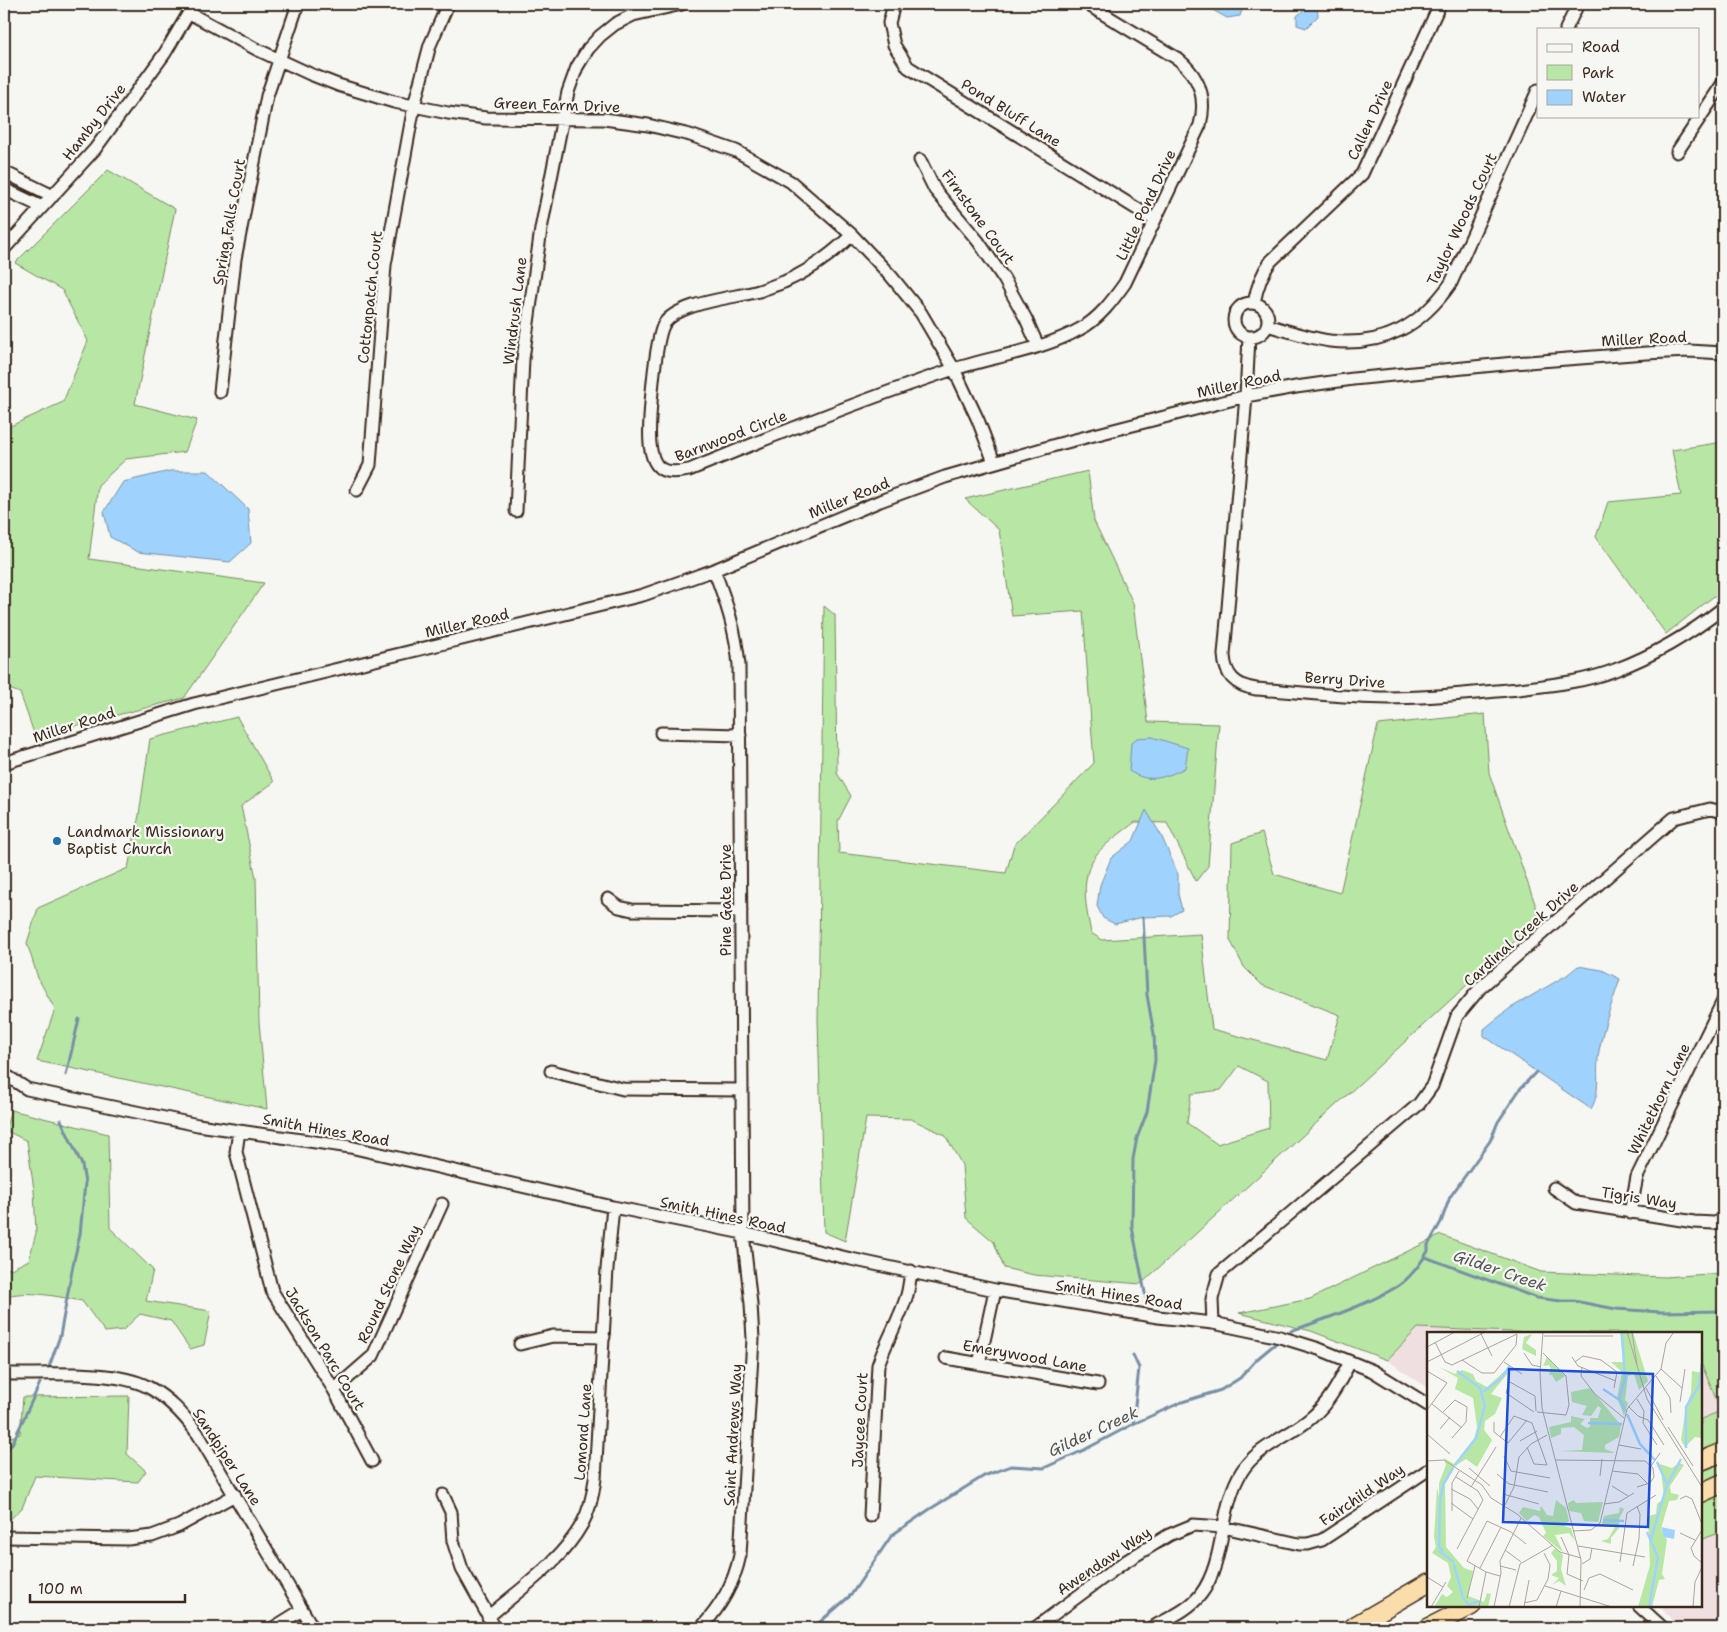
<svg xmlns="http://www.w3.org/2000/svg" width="1727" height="1632" font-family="'Shantell Sans',sans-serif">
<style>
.built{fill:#efdfe1}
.green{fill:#b8e7a5;stroke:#7a8862;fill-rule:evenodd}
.water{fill:#9fd3fd;stroke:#778fa4}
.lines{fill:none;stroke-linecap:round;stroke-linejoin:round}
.stream{stroke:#778fa4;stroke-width:3}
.minor-casing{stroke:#3b2a1e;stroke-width:15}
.highway-casing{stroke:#3b2a1e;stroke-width:21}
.minor{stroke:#f6f6f2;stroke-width:11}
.highway{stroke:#faddab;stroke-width:18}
.poi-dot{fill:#1f6fb2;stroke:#f6f6f2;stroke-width:2}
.labels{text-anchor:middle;stroke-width:4.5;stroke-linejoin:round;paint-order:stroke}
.street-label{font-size:15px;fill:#3b2a1e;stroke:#f6f6f2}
.poi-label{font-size:15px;fill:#3b2a1e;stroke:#f6f6f2;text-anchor:start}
.water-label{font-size:16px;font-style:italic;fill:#545456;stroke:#f6f6f2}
.inset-river{fill:none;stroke:#9fd3fd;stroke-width:2.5}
.inset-road{fill:none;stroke:#aba49d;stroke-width:1}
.view{fill:#1d4ed8;fill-opacity:0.15;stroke:#1d4ed8;stroke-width:2.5}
.inset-edge{fill:none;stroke:#3b2a1e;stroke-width:2.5}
</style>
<rect width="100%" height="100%" fill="#f6f6f2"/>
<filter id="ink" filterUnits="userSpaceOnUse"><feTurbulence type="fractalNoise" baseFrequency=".02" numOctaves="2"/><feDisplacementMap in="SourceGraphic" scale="10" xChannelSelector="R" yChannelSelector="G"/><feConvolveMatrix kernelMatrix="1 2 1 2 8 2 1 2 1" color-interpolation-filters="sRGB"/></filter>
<g filter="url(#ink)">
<!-- built -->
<path class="built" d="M1418,1328L1535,1333H1428V1388L1387,1360Z
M1701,1363L1721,1411L1701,1419Z
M1723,1531V1628H1683L1675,1623L1659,1606H1701V1540Z"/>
<!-- green -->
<path class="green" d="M108,170L175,209L135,404L197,420L185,452L126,459L98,485L89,559L264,583L184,698L35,736L20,693L4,687V429L63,402L88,341L62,290L15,263Z
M1723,442V589L1666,634L1596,537L1608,502L1681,495L1672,450Z
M1088,471L1094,521L1133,603L1148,722L1219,724L1208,866L1196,881L1167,823L1135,822C1124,831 1104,844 1096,855C1079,878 1086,907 1091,933L1102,940L1201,934L1212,1029L1327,1060L1340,1015L1262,985L1244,967L1230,940L1232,843L1262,833L1274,874L1340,893L1378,725L1485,714L1489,773L1540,918L1141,1284L1034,1275L1004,1268L994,1242L966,1218L962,1165L945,1135L911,1119L866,1118L845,1241L824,1232L818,1020L824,606L835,615L837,773L851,796L838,821L839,853L1006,873L1014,845L1094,763L1083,611L1012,616L999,530L965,499ZM1239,1066L1268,1081L1269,1128L1217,1144L1187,1123L1191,1094L1221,1090Z
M237,717L274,782L241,806L256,878L259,1022L267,1109L37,1061L55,1009L38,978L27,943L38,908L128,868L139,815L150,739Z
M11,1110L108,1134L110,1228L153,1270L146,1301L211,1311L204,1345L190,1349L171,1321L140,1314L123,1330L105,1332L82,1301C59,1297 26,1289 4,1297V1268L11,1269L29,1260L36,1233L34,1190L27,1141L5,1130Z
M1441,1235L1541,1272L1665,1277L1723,1273V1531L1701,1540V1419L1721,1411L1701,1363V1333H1535L1418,1328L1387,1360L1311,1331L1239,1313L1310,1299Z
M129,1396L127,1454L146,1471L138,1482L35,1476L22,1508L4,1525V1439L20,1434L23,1397Z"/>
<!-- water -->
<path class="water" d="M1207,4H1244L1240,16L1227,18L1209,8Z
M1302,4H1317L1318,16L1306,28L1297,25V16L1304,10Z
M170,471H208L248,509L251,543L230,562L138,552L110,537L104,512L123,482Z
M1152,737L1188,748L1185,768C1164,778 1149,784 1129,771L1131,743L1137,738Z
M1146,810L1161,835L1178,874V894L1182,910L1171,916L1143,917L1115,924L1103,918L1097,906L1100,885L1111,858L1133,841Z
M1578,966L1602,970L1620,979C1612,1003 1603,1027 1599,1051C1595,1072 1602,1090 1591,1109L1484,1036V1029L1509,1009L1567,975Z"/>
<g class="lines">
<!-- stream -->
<path class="stream" d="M1143,917L1147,995L1154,1034L1155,1060L1147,1112L1137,1138L1133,1159L1132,1227L1146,1298
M66,1075L79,1019
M1425,1257L1537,1298L1561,1301H1574L1616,1309L1660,1312L1723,1311
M1291,1331C1325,1319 1367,1305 1398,1286C1410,1278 1421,1263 1428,1251V1245L1441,1222L1450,1197L1490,1141L1498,1122L1520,1089L1536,1072
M49,1367L60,1336L73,1265L80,1234L85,1183L82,1165L61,1120
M1133,1424L1139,1368L1133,1355
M4,1454L13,1442L40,1383
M4,1498L5,1520
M813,1628L851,1595L892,1535L930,1509L984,1476L1011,1466L1044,1468L1084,1450L1133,1424L1182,1402L1221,1390L1240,1378L1257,1359L1275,1344"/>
<!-- minor casing -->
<g class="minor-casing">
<path id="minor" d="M894,4L889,23L894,45L908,67L1155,220
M189,13L256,49L310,74L338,85L394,102L448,113L486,118L604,119L648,125L690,135L736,151L791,182L852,235L891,276L921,313L954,369L978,420L994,462
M1566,29L1578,4
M1677,152L1723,83
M920,160L935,190L978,241L1004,279L1026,319L1038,346
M4,172L53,196
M4,189L42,207
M852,235C832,254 810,271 784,282C776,285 767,288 759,291C735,298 678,302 664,324C655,339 648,425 650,444C653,471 664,475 689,470C775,435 862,400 951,370C994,356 1041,351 1080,329C1099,319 1113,300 1125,283L1200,125C1207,98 1200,77 1178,59L1087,4
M4,249L95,149L165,53L194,4
M1234 320a17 17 0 1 1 34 0a17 17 0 1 1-34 0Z
M1254,303C1257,287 1261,274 1271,261L1362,174L1440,4
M1267,325C1288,331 1309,338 1330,341C1384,347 1421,326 1451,283L1538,90
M1249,337L1246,396L1224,655C1225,676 1236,686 1256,689C1300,692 1345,698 1389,698C1432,698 1475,693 1518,689C1551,685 1584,682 1615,670C1655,655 1690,634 1723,608
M220,392L235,259L267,96L298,4
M357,490L370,465L385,265L414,106L430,45L448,4
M516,511L523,359L541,229L568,92L577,67L588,49L600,36L615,24L633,15L682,4
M661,733L740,735
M4,763L194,704L643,595L714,570L880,501L945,477L1059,444L1246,396L1296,387L1353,379L1514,363L1646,353L1689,351L1723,353
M608,899L619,907L632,910L741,911
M551,1071L623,1089L742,1090
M4,1074L27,1089L198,1125L350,1147L613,1207L743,1233L851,1259L995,1290L1158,1317L1213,1323L1280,1337L1319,1349L1373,1371L1428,1405
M239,1131L236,1152L272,1291L334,1390L372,1461
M1554,1188L1576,1203L1694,1222L1714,1223L1723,1220
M1630,1213L1637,1177L1723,1001
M1213,1323L1212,1299L1219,1274L1419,1104L1432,1086L1457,1016L1481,987L1674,818L1710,809L1723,812
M520,1344L553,1336L604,1337
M946,1358L1098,1384
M979,1364L995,1290
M4,1374C43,1375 114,1369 148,1387C169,1398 184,1415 198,1434L313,1628
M334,1390L373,1356L442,1204
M443,1495L451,1512L453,1541L462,1569L495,1628
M870,1516L878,1365C886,1341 900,1319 907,1295C909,1288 910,1279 911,1271
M4,1537L128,1539L152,1536L179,1526L235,1495
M1639,1606L1663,1628
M488,1617C520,1589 561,1562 582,1524C590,1510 593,1495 595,1479L607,1269L613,1207
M273,1628L302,1610
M701,1628C721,1606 734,1584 740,1555L753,1339L751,1304L743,1233L739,665C736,631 726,601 714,570
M1035,1628L1123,1563L1169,1535L1193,1525L1223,1527L1299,1544H1308L1322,1540L1428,1470
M1151,1628C1169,1618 1189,1610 1201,1594C1226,1561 1219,1507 1242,1471C1258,1446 1289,1437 1311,1418C1329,1403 1339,1383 1350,1362"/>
</g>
<!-- highway casing -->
<g class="highway-casing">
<path id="highway" d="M1701,1461L1723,1452
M1701,1493L1723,1483
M1351,1628L1428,1583
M1428,1628L1471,1606"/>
</g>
<!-- minor -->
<use href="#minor" class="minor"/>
<!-- highway -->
<use href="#highway" class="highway"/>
</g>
</g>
<!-- markers -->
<circle class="poi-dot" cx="57" cy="841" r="5"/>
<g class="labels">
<!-- street labels -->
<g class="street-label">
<text transform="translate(557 105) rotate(2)" y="5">Green Farm Drive</text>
<text transform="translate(1011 113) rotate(32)" y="5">Pond Bluff Lane</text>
<text transform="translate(1370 120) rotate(-65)" y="5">Callen Drive</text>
<text transform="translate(94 122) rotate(-52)" y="5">Hamby Drive</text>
<text transform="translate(1146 205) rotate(-65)" y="5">Little Pond Drive</text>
<text transform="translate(978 217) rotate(54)" y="5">Firnstone Court</text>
<text transform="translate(1462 219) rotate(-65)" y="5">Taylor Woods Court</text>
<text transform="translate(229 222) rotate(-80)" y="5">Spring Falls Court</text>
<text transform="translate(370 297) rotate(-84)" y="5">Cottonpatch Court</text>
<text transform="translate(515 311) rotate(-83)" y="5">Windrush Lane</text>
<text transform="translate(1644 339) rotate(-3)" y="5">Miller Road</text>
<text transform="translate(1239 384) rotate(-12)" y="5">Miller Road</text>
<text transform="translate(731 436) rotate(-21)" y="5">Barnwood Circle</text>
<text transform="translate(849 498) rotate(-22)" y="5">Miller Road</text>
<text transform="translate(467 623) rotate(-13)" y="5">Miller Road</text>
<text transform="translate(1345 680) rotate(4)" y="5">Berry Drive</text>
<text transform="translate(74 725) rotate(-18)" y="5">Miller Road</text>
<text transform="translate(726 900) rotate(-90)" y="5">Pine Gate Drive</text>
<text transform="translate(1521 934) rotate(-42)" y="5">Cardinal Creek Drive</text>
<text transform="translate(1659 1099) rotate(-64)" y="5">Whitethorn Lane</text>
<text transform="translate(326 1130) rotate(10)" y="5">Smith Hines Road</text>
<text transform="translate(1639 1198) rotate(9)" y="5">Tigris Way</text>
<text transform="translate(723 1215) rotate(12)" y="5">Smith Hines Road</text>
<text transform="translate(389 1284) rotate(-65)" y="5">Round Stone Way</text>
<text transform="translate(1119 1295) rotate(9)" y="5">Smith Hines Road</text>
<text transform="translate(325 1349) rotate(59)" y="5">Jackson Parc Court</text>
<text transform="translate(1025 1356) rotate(10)" y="5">Emerywood Lane</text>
<text transform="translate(860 1420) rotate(-87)" y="5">Jaycee Court</text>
<text transform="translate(583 1432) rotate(-86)" y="5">Lomond Lane</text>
<text transform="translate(733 1435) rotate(-87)" y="5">Saint Andrews Way</text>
<text transform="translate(227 1457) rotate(57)" y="5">Sandpiper Lane</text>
<text transform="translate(1362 1495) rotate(-34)" y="5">Fairchild Way</text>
<text transform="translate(1104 1561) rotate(-34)" y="5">Awendaw Way</text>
</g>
<!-- poi labels -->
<g class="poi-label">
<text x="67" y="837">Landmark Missionary<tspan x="67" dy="17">Baptist Church</tspan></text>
</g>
<!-- water labels -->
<g class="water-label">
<text transform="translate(1500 1270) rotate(19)" y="6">Gilder Creek</text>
<text transform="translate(1093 1431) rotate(-25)" y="6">Gilder Creek</text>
</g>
</g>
<!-- overview -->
<g transform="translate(1427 1332)">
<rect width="275" height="275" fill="#f6f6f2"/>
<path d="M193,0H206L221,49L212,58L207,42L201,44L198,68L201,71L197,84L190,66L195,40L184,30H196ZM105,2L99,11L109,18V24L95,17L97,5ZM120,25L138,44L129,50L125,43H122L124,37L122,33L116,34ZM12,35L28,42L35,38L46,42L49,49L60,55L79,38L81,41L64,62L75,66L68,82L58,89L57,98L65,108L50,135L39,127L28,134L18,151L19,215L37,236L46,239L41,264L57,270L60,261L64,262L61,275H7L15,262L20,265L26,260L20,254L24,245L21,231L5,221L9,215L7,205L10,156L12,164V151L19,133L17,126L27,132L47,107L50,95L46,66L28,57L31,46ZM265,39L275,41V106L268,105L258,115L254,108L259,74L264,61ZM163,56L194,93L192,105L178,113V117L188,121L133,119L155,118L157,103L147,95L134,96V102L124,106L122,95L144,90V84L158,87L153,92L160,96L163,95V86H171L174,76L171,74L164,84L155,83L160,74L145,70L144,60ZM230,131L245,136L252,131L257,133L243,154L244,161L252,163L250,168L242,169L234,197L240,208L235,242L238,247L232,248L225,275H211L223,233L221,184L229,182L230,172L237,166L234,138ZM129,168L139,176L142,189L137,194L144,196L148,209L142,201L128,203L136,220L116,204L119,201L112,185L107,183L100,189L92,181L96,175L113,179L114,174L120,183L126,184ZM147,168L149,171L176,170L171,190L157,189L154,181L142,179L141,171ZM193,175L197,177L192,187V196L184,206V212L174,209L181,207L189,193L175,192L177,184L192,181ZM128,216L136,223L134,237L139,254L132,249L125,253L132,246L124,243L130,239V229L124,221Z" fill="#b8e7a5"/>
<path d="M234,195L248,198L247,207L237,205Z" fill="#9fd3fd"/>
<path class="inset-river" d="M176,57L194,69L198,79M56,60L72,48L83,34M192,67L198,47L195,0M200,82L213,112L228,128M161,91L195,92M259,116V75L272,54L275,31M230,130L240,152M28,133L49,106L58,74L53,56L30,39M176,188L197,189M220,200L231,225L222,275M224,207L240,153L254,127M12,219L27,230M16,219L12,215L13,170L16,153L26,136M27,232L36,266L42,273L52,269"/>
<path class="inset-road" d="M53,0L65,24M116,0L113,41L115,76L154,228L153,275M200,0L220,67L275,155M205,0L210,33M117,4H186M8,10L18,30L25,33L90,2L89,13L67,41H55L35,28M0,15L28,0M97,21L105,33L114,35M145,25L151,34L189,49M0,30L58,0M77,30L95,42M148,30L156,24L174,28L190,40L187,56M155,35L154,44L168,62L197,86M234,37L255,56M0,39L20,51L0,78M229,44L243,66L244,81M81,49L108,64L109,79M82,50L79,61L107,80M219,56L236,88M210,67L217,79L216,91L230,113M253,70L258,37M5,72L35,96M201,74L211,84L221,88L237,113M16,80L28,68L40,75L39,90L25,106M110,80L139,83L142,73L139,44L116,21M67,90V100L81,111L100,88M241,95L266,134M13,97L23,85M0,102L23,122M73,105L87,84L105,91L120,133L107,132L100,115M93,109L110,99M192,113L214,117M77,124L84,139L123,146M129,128L218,129L226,136L227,145L223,151L210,155M0,129L17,128L55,153L64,166L90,182L133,220L154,226M224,134L233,121M42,136L63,154M185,139L211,142L221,152M70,142L82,152L121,160M173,144L175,127M29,145L51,159L56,168L30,217M185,154L201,164M44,155L69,115M24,157L43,167L51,177M76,162L112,172M253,167L259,164L265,167L275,192M24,171L46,187M177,172L192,170L207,161M78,173L87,155L92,125L104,112L120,103M25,179V151L32,139M275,198L264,216L267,224L275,231M146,199L164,198L173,191L200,77L234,37L239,11L247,0M253,201L268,208M134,205L142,223L140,242L156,249M151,214L218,225M78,218L94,230M193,230L200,181L229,163M155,232L163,227L165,216M73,234L89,238M206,234L212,207L213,182L210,174M53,236L74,195M73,244L59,240L40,229L60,189L84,200L99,212M0,245L16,255M118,254L185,275M157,258L162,246L173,242L206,258M40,266L48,234M97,271L110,268L121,247L123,233L117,221M4,275L19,250M52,275L59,240M67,275L74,241L73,229L94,186M82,275L93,232L126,213M97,275L102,248M129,275L134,259M266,275L268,250L275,235"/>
<path class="view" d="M82,37L226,42L221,195L76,190Z"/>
<rect width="275" height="275" class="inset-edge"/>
</g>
<!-- margin -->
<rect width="1727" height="1632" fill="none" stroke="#f6f6f2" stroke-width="20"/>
<rect x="10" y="10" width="1707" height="1612" fill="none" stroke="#3b2a1e" stroke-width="2" filter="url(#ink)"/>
<!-- legend -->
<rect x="1537" y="28" width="162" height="90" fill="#f6f6f2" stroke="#aba49d"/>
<rect x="1547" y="44" width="25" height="8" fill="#f6f6f2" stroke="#aba49d"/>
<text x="1582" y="52" font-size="15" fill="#3b2a1e">Road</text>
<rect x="1547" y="65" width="25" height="15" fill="#b8e7a5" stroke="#aba49d"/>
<text x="1582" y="78" font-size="15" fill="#3b2a1e">Park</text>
<rect x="1547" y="90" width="25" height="15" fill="#9fd3fd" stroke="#aba49d"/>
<text x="1582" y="102" font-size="15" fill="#3b2a1e">Water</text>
<!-- scale -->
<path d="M30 1594v8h155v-8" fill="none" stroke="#3b2a1e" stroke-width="2.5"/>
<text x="38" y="1594" font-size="15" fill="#3b2a1e" stroke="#f6f6f2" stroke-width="4" paint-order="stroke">100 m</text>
</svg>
